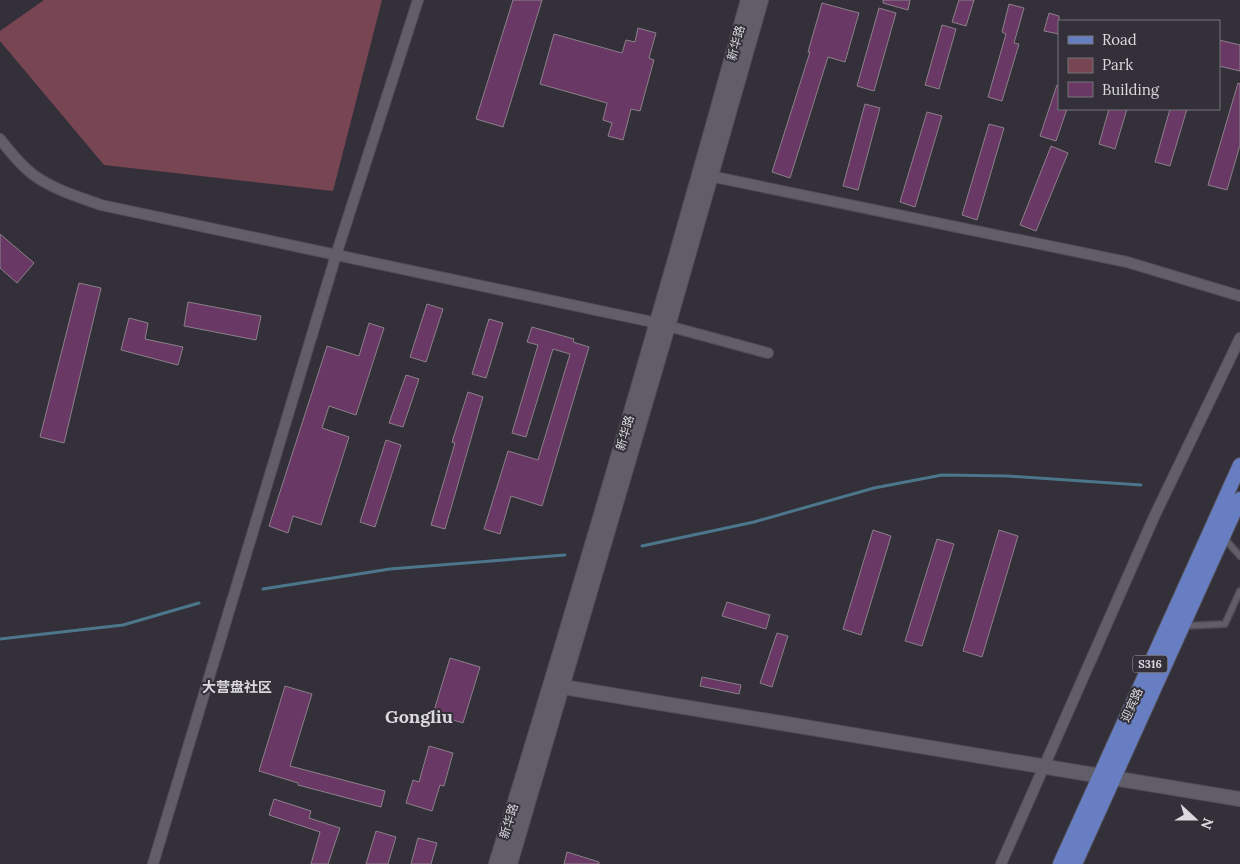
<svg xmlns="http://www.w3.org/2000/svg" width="1240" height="864" font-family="Lora,'Noto Sans SC',serif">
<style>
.green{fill:#784553}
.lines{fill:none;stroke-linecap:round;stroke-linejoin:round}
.stream{stroke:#4c768c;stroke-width:3}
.building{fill:#6a3865;stroke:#8a8189}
.service-casing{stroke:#514e56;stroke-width:8}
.minor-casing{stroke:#514e56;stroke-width:12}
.tertiary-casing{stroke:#514e56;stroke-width:16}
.secondary-casing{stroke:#514e56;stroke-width:16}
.primary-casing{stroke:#514e56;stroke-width:16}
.service{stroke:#615e69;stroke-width:5}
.minor{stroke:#615e69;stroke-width:10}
.tertiary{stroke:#615e69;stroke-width:14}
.secondary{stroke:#615e69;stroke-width:14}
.primary{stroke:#687ec3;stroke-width:14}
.labels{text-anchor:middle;stroke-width:4;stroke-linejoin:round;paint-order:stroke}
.shield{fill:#333039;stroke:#a9a6ad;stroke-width:1}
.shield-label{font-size:11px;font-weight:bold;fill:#dbd9df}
.street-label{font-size:12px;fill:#dbd9df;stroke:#333039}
.neighbourhood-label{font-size:14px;font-weight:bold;fill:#dbd9df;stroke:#333039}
.district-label{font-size:18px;font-weight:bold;fill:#dbd9df;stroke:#333039}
</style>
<rect width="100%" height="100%" fill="#333039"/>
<!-- green -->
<path class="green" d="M44,0H382L333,191L104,165L0,41V31Z"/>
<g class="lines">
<!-- stream -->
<path class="stream" d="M642,546L754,522L874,488L942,475L1008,476L1141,485
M263,589L390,569L565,555
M0,639L123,625L199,603"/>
</g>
<!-- building -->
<path class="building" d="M513,0H542L503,127L476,119Z
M883,0H910L908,10L883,3Z
M959,0H974L966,26L952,22Z
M822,3L859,13L845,62L828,57L790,178L772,172L810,52H808Z
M1009,4L1024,8L1014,43L1019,44L1002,101L988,97L1006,34L1002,32Z
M879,8L896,13L874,91L857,86Z
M1049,13L1059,16V34L1044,31Z
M942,25L956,29L939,89L925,85Z
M638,28L656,33L649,58L654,60L640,111L631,109L623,140L608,136L612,123L603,120L607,103L540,84L554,34L622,53L626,40L635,42Z
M1219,40L1240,45V71L1219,66Z
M1238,83L1240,84V145L1227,190L1208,185Z
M1057,85H1059V109H1067L1056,141L1040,136Z
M865,104L880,108L858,190L843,186Z
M1109,109H1127L1115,149L1099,144Z
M1170,109H1187L1170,166L1155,162Z
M927,112L942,116L915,207L900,202Z
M989,124L1004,128L977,220L962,215Z
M1051,146L1068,153L1036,231L1020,225Z
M0,234L34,263L17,283L0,268Z
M79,283L101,288L64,443L40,437Z
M188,302L261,316L256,340L184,326Z
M427,304L443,309L426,362L410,357Z
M129,318L148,323L145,339L183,347L178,365L121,350Z
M489,319L503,323L486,378L472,374Z
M369,323L384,328L356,415L329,406L322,428L349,437L321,525L293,516L288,533L269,526L327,346L359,356Z
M532,327L574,339L573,342L589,347L542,506L511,496L500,534L484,529L508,451L538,460L570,354L553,349L526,437L512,433L538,345L527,342Z
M406,375L419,379L403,427L389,423Z
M468,392L483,397L445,529L431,525L455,443L452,442Z
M386,440L401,445L375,527L360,522Z
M873,530L891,536L861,635L843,629Z
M999,530L1018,536L982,657L963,651Z
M937,539L954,544L922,646L905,641Z
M727,602L770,615L766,629L722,616Z
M777,633L788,636L772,687L760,683Z
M450,658L480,667L463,723L433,714Z
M702,677L741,685L739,694L700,686Z
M285,686L312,694L290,766L385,791L381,807L298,785V783L259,771Z
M429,746L453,753L444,786L440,785L432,811L406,803L413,780L419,782Z
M274,799L311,811L309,818L340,828L328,864H311L320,832L269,815Z
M376,831L396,837L388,864H366Z
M418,838L437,843L431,864H411Z
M567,852L599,862V864H564Z"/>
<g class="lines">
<!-- service casing -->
<g class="service-casing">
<path id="service" d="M1225,539L1240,556
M1184,626L1225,624L1240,591"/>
</g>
<!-- minor casing -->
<g class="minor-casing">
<path id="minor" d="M0,139C10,152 22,167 35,176C55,190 79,197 101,205L657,323L768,353
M705,175L1127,262L1240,296
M153,864L336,255L418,0
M1001,864L1154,517L1240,338"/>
</g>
<!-- tertiary casing -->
<g class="tertiary-casing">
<path id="tertiary" d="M551,685L1240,799"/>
</g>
<!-- secondary casing -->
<g class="secondary-casing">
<path id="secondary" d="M496,864C584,577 668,289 748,0
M510,864L668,326L761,0"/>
</g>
<!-- primary casing -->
<g class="primary-casing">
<path id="primary" d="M1060,864L1240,465
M1075,864L1240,499"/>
</g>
<!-- service -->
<use href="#service" class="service"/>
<!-- minor -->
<use href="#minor" class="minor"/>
<!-- tertiary -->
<use href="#tertiary" class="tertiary"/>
<!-- secondary -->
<use href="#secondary" class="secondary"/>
<!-- primary -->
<use href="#primary" class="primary"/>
</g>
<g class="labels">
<!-- shield labels -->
<rect class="shield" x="1132.5" y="655.5" width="35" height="17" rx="4"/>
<g class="shield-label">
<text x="1150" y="668">S316</text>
</g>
<!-- street labels -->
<g class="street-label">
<text transform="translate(736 43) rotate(-75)" y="4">新华路</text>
<text transform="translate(625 433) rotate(-74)" y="4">新华路</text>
<text transform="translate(1132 705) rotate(-66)" y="4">迎宾路</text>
<text transform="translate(509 821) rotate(-73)" y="4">新华路</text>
</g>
<!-- neighbourhood labels -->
<g class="neighbourhood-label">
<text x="237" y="692">大营盘社区</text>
</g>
<!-- district labels -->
<g class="district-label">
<text x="419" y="723">Gongliu</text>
</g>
</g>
<!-- legend -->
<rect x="1058" y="20" width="162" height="90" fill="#333039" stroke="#76747b"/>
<rect x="1068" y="36" width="25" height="8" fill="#687ec3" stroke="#76747b"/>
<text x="1102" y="45" font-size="15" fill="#dbd9df">Road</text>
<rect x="1068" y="58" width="25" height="15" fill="#784553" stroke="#76747b"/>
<text x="1102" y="70" font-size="15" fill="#dbd9df">Park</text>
<rect x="1068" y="82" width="25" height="15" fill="#6a3865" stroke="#76747b"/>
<text x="1102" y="95" font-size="15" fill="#dbd9df">Building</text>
<!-- north arrow -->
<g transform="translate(1195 819) rotate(111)" stroke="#333039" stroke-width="4" paint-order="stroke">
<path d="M0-4L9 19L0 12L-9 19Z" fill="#dbd9df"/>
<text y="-8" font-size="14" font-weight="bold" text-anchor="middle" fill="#dbd9df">N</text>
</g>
</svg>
